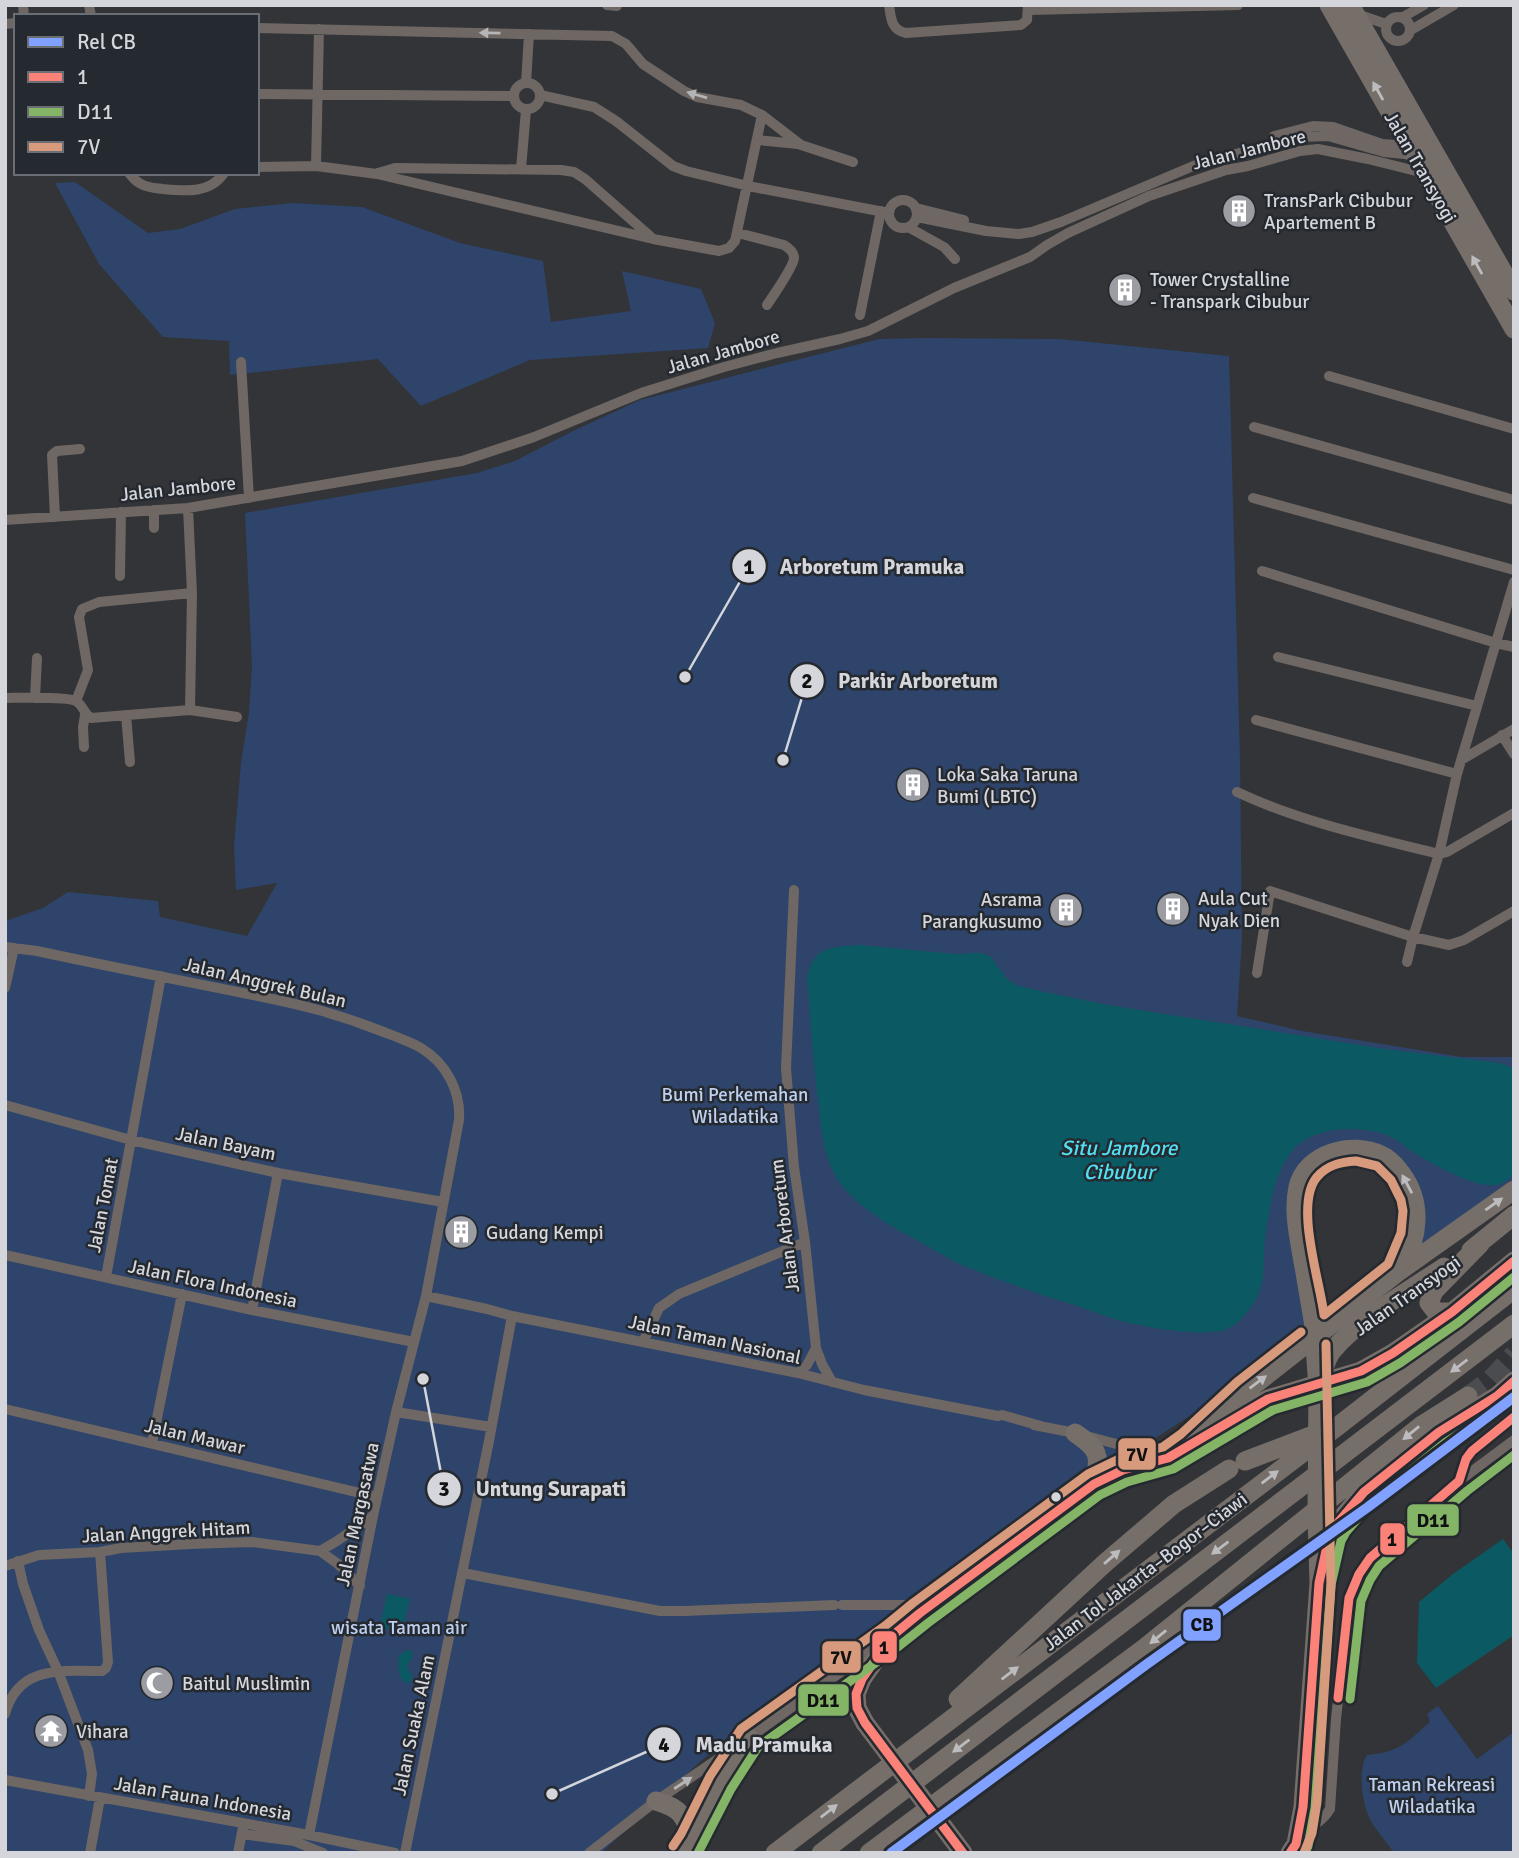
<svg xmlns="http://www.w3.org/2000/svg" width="1519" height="1858" font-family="Signika,sans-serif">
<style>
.green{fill:#2e446a}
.water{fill:#0b5a63}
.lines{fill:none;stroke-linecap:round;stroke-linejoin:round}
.highway-tunnel{stroke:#4a4c50;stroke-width:19;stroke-dasharray:19 10;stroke-linecap:butt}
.street{stroke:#6e6763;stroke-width:10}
.highway{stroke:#766e69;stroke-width:19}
.highway-bridge{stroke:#766e69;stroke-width:19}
.bus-1-casing{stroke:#252930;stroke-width:14}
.bus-2-casing{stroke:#252930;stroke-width:14}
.bus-3-casing{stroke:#252930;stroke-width:14}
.bus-1{stroke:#fa8279;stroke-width:9}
.bus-2{stroke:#84b466;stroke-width:9}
.bus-3{stroke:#d79a7c;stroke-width:9}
.rail-1-casing{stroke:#252930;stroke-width:16}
.rail-1{stroke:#80a1ff;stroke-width:10}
.oneway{fill:#b5b5b7}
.oneway2{fill:#bcbcbe}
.bus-dot{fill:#d4d6db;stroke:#252930;stroke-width:2.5}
.labels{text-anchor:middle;stroke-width:5;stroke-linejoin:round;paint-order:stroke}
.street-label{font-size:19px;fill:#d4d6db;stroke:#252930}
.poi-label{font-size:19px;fill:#d4d6db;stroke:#252930;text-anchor:start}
.park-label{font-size:19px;fill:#bed0f0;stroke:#252930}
.water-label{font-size:21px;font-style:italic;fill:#51e0f2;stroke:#252930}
.leader{fill:none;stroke:#d4d6db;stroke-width:2.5}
.callout-dot{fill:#d4d6db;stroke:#252930;stroke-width:2.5}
.mark-label{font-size:21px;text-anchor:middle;font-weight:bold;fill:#111}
.callout-label{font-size:21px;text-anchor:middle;font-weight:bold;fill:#d4d6db;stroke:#252930;stroke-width:5;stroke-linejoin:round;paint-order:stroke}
.line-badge{stroke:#252930;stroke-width:2.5}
.pale-badge-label{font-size:19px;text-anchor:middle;font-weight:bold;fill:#111}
</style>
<rect width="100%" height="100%" fill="#323437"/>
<!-- green -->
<path class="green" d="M75,182L148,233L180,229L235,209L292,203L362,207L460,243L543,261L551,322L631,311L622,271L701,289L715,323L708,348L530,360L421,406L378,359L230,375L229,341L163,337L99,264L55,183Z
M926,338L1060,339L1229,356L1240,759L1242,940L1237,1016L1302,1031L1462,1057H1514V1195L1408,1265L1418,1208L1374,1150L1300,1172L1306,1311L1305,1341L971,1558L756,1717L702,1760L601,1853H5V921L43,908L68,892L158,901L160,917L247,936L277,883L236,890L234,846L241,762L249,713L252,666L245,513L477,473L515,461L573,431L640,400L879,339Z
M1438,1706L1477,1759L1514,1732V1853H1394C1387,1842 1377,1832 1371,1821C1362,1805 1357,1770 1367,1755C1400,1752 1406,1743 1430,1722L1427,1714Z"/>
<!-- water -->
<path class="water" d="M860,945L954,954L979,953L990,956L1007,979L1016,985L1044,992L1108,1005L1385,1049L1499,1063L1514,1068V1175C1508,1180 1503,1184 1495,1185C1474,1188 1429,1162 1411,1151C1404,1146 1397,1139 1389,1136C1366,1127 1337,1127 1315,1135C1278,1148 1271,1197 1266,1231C1261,1262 1270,1286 1247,1312C1243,1317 1237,1324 1231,1327C1211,1339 1153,1328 1130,1323C1111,1319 1092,1311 1074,1305C1036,1293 998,1280 962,1265C949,1259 936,1251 924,1244C893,1227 859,1210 838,1180C824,1158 822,1133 819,1108C813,1065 811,1022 807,979C812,946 832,947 860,945Z
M1503,1539L1514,1554V1635L1436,1688L1417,1663L1419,1602L1453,1574Z
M387,1594L410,1599L402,1632L380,1627Z
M408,1650L412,1651L413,1656L407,1666L413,1678L407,1684C397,1678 398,1665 399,1655Z"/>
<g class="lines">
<!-- highway-tunnel -->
<path class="highway-tunnel" d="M1468,1396L1491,1379L1514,1354"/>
<!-- street -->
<path class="street" d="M23,5L24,16
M89,5L91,16
M607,5L617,6
M889,5C891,18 891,30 906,33L1021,25L1027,20L1028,5
M1029,10L1238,5
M1357,14L1386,24
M1386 29a12 12 0 1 1 24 0a12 12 0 1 1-24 0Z
M1403,17L1424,5
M5,24L16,23
M257,28L612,36L626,44L643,64L684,91L697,97L741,105L762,115L801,145L853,162
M1411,30L1454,5
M514 96a13 13 0 1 1 26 0a13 13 0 1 1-26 0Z
M526,83L529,34
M257,94L513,96
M540,95L594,107L616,121L673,166L686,171L748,186L889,213
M1274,136L1313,126L1333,127L1382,144L1409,146
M758,140L798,144
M316,166L319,29
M257,167L316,166L377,174L653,239L719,251L729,248L735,241L762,115
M521,169L526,110
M129,173C132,177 137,182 141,184C148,188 156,188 163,189C185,191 210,194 224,173
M378,173L395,168L561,170L574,172L585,179L651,237
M889 214a14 14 0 1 1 28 0a14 14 0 1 1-28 0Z
M916,208L964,220
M917,217L986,231L1019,234L1032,232L1061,222L1198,164L1300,137L1328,136L1384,152L1414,155
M908,227L944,247L955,259
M738,233L784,245C789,248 794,252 794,258C794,266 773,296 767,305
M860,315L881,211
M241,362L249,498
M1329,376L1514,429
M1254,427L1514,500
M1253,498L1514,570
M188,508L192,593L190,710
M154,510V528
M55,517L52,455L57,451L80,449
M5,520L188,508L462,461L534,437L641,393L724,367L777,353L840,339L868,331L954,288L1030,257L1047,245L1068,233L1149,196L1226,170L1248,166L1300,151L1318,149L1368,159L1424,173
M1262,571L1496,643L1514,647
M120,576L121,512
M1278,657L1477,706
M5,698C18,698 66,696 76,701C83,705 84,714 91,718L190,710L237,717
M35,698L37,658
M76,701L88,670L79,617L82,609L99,602L192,593
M126,715L130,762
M1256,720L1457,774
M1502,735L1514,754
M84,747L83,727L85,715
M1461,760L1514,729
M1237,792C1301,822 1371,837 1439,854L1447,852L1514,813
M794,890L786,1068L794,1167L805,1242L816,1348L822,1364L832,1382
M5,947L37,951C111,967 184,981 258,996C303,1005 338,1014 381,1031C394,1036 409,1041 421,1048C446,1063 461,1091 459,1120L426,1296L396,1412L373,1516L309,1835
M1407,962L1413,937L1439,854L1457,774L1514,582
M1257,973L1270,891L1413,937L1449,945L1464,940L1514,911
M5,988L14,948
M5,1105L131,1140L278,1173L443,1202
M5,1255L252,1310L414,1342
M106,1277L161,976
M426,1296L487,1309L512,1316L798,1373L864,1390L998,1416L1002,1415L1041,1426
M252,1310L278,1173
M643,1342L659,1308L679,1294L805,1242
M798,1373L807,1365L816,1348
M5,1409L377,1497
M396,1412L491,1427
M1034,1425L1075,1433L1165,1457
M152,1443L182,1294
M320,1551L337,1541L373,1516
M18,1561L23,1584L39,1630L58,1671L88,1750L92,1774L89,1796
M5,1566L39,1555L100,1552L121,1548L191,1544L252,1542L320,1551L338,1564L360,1586
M463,1573L660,1611H685L834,1605
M842,1605H912L920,1613
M5,1714C18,1665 61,1671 102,1671L106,1668L108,1662L100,1552
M5,1780L309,1835L395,1853
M1299,1832C1312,1827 1323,1821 1330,1809L1336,1719L1349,1598L1359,1574L1370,1558L1459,1481L1514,1440
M242,1834L294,1841L323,1853
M90,1853L100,1798
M238,1853L243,1827
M405,1853L489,1441L512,1316
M589,1853L656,1801L749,1738L880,1644"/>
<!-- highway -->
<path class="highway" d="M1329,5L1514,329
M1350,5L1514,291
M1471,1250L1514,1215
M1452,1312H1436L1429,1303L1434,1291L1480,1244
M1313,1319C1309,1298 1306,1277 1302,1256C1298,1233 1293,1210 1298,1187C1306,1153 1352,1141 1381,1155C1390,1159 1396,1166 1401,1173C1423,1202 1419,1238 1401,1268
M1217,1428L1268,1399L1361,1371L1393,1353L1452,1312L1514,1261
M1075,1433C1099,1449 1101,1455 1094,1484
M1245,1461L1316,1434
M1325,1557L1329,1537L1336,1525L1364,1492L1439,1432L1497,1396L1514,1381
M958,1699L1105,1563L1174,1504L1229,1469
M865,1723L857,1708L856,1694L862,1679L892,1636L920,1613L1094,1484L1123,1470L1168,1458L1189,1444L1245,1392L1398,1272L1514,1190
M656,1801C681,1808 685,1816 692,1840
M930,1809L963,1853
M683,1853L692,1840L720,1783L749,1738
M775,1853L1338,1426L1514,1289
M821,1853L1514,1324
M869,1853L1147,1646L1422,1425L1468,1396
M1290,1853L1296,1844L1303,1807L1319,1583L1317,1516"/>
<!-- highway-bridge -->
<path class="highway-bridge" d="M1313,1319L1318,1388L1317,1516
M1320,1380C1324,1370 1326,1358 1333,1350C1359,1319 1410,1290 1444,1267
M865,1723L930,1809"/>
<!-- bus-1 casing -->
<g class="bus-1-casing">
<path id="bus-1" d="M1338,1698L1349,1598L1359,1574L1370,1558L1459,1481L1466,1459L1472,1451L1514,1417
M963,1853L865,1723L857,1708L856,1694L862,1679L892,1636L920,1613L1094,1484L1123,1470L1168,1458L1268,1399L1361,1371L1393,1353L1452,1312L1514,1261
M1290,1853L1296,1844L1303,1807L1319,1583L1329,1537L1336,1525L1364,1492L1439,1432L1497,1396L1514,1381"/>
</g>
<!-- bus-2 casing -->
<g class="bus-2-casing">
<path id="bus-2" d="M1350,1699L1361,1601L1370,1580L1379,1566L1467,1491L1514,1455
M698,1853L731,1789L758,1747L899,1646L928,1623L1100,1495L1127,1482L1173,1469L1273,1410L1367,1382L1400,1363L1459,1322L1514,1277
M1305,1853L1308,1846L1315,1808L1331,1585L1341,1541L1346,1532L1373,1501L1446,1442L1503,1406L1514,1398"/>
</g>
<!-- bus-3 casing -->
<g class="bus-3-casing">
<path id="bus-3" d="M1356,1161L1377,1166L1391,1180L1401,1200L1403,1211L1401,1233L1388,1264L1324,1315C1320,1281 1294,1204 1317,1177C1327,1165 1341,1162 1356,1161Z
M673,1846L681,1834L710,1776L741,1729L885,1626L913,1603L1088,1474L1119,1459L1163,1447L1181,1434L1237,1382L1301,1332
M1304,1853L1312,1833L1317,1802L1331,1586L1326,1344"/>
</g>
<!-- bus-1 -->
<use href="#bus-1" class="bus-1"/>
<!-- bus-2 -->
<use href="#bus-2" class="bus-2"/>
<!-- bus-3 -->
<use href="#bus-3" class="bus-3"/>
<!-- rail-1 casing -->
<g class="rail-1-casing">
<path id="rail-1" d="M891,1853L1147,1664L1368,1507L1514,1397"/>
</g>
<!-- rail-1 -->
<use href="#rail-1" class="rail-1"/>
</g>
<!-- one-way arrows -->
<defs><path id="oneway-solid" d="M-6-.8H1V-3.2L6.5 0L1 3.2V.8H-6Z" transform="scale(1.75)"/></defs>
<g class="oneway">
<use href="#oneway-solid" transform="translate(490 33) rotate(-179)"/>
<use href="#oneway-solid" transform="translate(697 95) rotate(-164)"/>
<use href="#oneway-solid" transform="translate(683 1783) rotate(-33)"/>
</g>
<g class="oneway2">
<use href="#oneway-solid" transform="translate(1378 91) rotate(-119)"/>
<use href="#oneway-solid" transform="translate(1477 265) rotate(-119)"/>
<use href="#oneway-solid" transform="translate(1407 1184) rotate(-118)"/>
<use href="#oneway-solid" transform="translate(1494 1204) rotate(-35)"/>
<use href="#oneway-solid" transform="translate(1459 1366) rotate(143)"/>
<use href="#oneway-solid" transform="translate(1258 1382) rotate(-37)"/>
<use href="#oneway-solid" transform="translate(1411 1433) rotate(141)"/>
<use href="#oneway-solid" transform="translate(1270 1477) rotate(-37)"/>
<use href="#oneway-solid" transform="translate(1220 1548) rotate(143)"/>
<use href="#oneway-solid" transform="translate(1112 1557) rotate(-41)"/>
<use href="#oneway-solid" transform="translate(1158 1637) rotate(141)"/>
<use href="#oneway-solid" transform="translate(1010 1673) rotate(-37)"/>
<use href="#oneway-solid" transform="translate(961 1746) rotate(143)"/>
<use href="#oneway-solid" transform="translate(829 1811) rotate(-38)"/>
</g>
<!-- icons -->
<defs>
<g id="building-disc" transform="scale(1.75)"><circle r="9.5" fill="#9b9da2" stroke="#252930"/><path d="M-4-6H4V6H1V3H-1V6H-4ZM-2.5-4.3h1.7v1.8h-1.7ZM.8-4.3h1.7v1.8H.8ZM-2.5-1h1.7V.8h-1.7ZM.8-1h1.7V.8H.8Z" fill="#fff"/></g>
<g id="mosque-disc" transform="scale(1.75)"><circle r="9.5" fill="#9b9da2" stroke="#252930"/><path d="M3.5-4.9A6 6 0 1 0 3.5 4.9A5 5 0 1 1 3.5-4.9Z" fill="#fff"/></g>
<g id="temple-disc" transform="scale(1.75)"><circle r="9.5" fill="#9b9da2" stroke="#252930"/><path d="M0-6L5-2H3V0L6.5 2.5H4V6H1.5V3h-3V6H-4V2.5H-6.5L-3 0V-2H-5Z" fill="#fff"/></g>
</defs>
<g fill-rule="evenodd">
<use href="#building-disc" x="1239" y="211"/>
<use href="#building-disc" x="1125" y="290"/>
<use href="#building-disc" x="913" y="785"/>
<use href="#building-disc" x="1173" y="909"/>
<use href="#building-disc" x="1066" y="910"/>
<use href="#building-disc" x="461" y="1232"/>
<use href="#mosque-disc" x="157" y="1683"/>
<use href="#temple-disc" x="51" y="1731"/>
</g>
<!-- markers -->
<circle class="bus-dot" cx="1056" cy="1497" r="6"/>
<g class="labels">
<!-- street labels -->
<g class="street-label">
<text transform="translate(1249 149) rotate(-14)" y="7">Jalan Jambore</text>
<text transform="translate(1421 167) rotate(60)" y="7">Jalan Transyogi</text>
<text transform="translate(723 351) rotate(-16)" y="7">Jalan Jambore</text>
<text transform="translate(178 488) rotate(-6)" y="7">Jalan Jambore</text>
<text transform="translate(265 982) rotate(13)" y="7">Jalan Anggrek Bulan</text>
<text transform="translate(226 1143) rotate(12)" y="7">Jalan Bayam</text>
<text transform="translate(102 1205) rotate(-79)" y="7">Jalan Tomat</text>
<text transform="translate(784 1226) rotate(-97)" y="7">Jalan Arboretum</text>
<text transform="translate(213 1283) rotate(12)" y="7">Jalan Flora Indonesia</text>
<text transform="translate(1407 1295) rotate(-35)" y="7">Jalan Transyogi</text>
<text transform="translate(715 1339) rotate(12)" y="7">Jalan Taman Nasional</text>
<text transform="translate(195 1436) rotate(13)" y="7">Jalan Mawar</text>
<text transform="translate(357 1514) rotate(-78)" y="7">Jalan Margasatwa</text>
<text transform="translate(166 1531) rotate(-3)" y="7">Jalan Anggrek Hitam</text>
<text transform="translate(1145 1571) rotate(-37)" y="7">Jalan Tol Jakarta–Bogor–Ciawi</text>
<text transform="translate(413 1725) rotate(-78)" y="7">Jalan Suaka Alam</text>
<text transform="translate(203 1798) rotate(10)" y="7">Jalan Fauna Indonesia</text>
</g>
<!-- poi labels -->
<g class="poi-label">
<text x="1264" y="207">TransPark Cibubur<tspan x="1264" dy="22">Apartement B</tspan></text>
<text x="1150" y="286">Tower Crystalline<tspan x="1150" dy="22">- Transpark Cibubur</tspan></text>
<text x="937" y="781">Loka Saka Taruna<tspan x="937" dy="22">Bumi (LBTC)</tspan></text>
<text x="1198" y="905">Aula Cut<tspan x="1198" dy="22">Nyak Dien</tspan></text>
<text x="1042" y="906" text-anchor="end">Asrama<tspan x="1042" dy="22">Parangkusumo</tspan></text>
<text x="486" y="1239">Gudang Kempi</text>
<text x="182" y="1690">Baitul Muslimin</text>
<text x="76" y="1738">Vihara</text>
</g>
<!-- park labels -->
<g class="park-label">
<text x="735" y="1101">Bumi Perkemahan<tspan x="735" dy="22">Wiladatika</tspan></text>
<text x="399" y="1634">wisata Taman air</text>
<text x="1432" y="1791">Taman Rekreasi<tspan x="1432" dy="22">Wiladatika</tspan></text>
</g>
<!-- water labels -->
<g class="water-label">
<text x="1119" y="1155">Situ Jambore<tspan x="1119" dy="24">Cibubur</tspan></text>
</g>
</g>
<!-- callouts -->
<path class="leader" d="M685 677L749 566M783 760L807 681M423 1379L444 1489M552 1794L664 1744"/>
<g class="callout-dot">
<circle cx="685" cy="677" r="7"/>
<circle cx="783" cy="760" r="7"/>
<circle cx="423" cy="1379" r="7"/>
<circle cx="552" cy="1794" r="7"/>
<circle cx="749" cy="566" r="18"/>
<circle cx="807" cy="681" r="18"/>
<circle cx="444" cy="1489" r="18"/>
<circle cx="664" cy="1744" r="18"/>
</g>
<g class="mark-label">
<text x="749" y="574">1</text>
<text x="807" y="688">2</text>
<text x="444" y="1496">3</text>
<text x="664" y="1752">4</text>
</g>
<g class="callout-label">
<text x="872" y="574">Arboretum Pramuka</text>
<text x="918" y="688">Parkir Arboretum</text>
<text x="551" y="1496">Untung Surapati</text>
<text x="764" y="1752">Madu Pramuka</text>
</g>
<g class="line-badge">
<rect x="1117" y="1437" width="40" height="34" rx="7" fill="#d79a7c"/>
<rect x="1406" y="1503" width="54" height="34" rx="7" fill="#84b466"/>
<rect x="1379" y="1522" width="27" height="34" rx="7" fill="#fa8279"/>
<rect x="1182" y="1608" width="40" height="34" rx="7" fill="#80a1ff"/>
<rect x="871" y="1630" width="27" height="34" rx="7" fill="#fa8279"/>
<rect x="821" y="1640" width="41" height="34" rx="7" fill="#d79a7c"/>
<rect x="797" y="1683" width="53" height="34" rx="7" fill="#84b466"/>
</g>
<g class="pale-badge-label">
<text x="1137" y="1461">7V</text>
<text x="1433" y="1527">D11</text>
<text x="1392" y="1546">1</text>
<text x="1202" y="1631">CB</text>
<text x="884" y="1654">1</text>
<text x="841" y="1664">7V</text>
<text x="823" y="1707">D11</text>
</g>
<!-- border -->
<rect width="1519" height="1858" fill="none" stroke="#d4d6db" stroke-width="14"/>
<!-- legend -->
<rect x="14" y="14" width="245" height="161" fill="#252930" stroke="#6b6e74" stroke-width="2"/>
<rect x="28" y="37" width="35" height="10" fill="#80a1ff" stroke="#6b6e74" stroke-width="2"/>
<text x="77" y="49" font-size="21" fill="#d4d6db">Rel CB</text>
<rect x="28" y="72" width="35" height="10" fill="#fa8279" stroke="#6b6e74" stroke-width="2"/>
<text x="77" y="84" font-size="21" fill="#d4d6db">1</text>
<rect x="28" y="107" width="35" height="10" fill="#84b466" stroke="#6b6e74" stroke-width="2"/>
<text x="77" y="119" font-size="21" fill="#d4d6db">D11</text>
<rect x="28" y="142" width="35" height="10" fill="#d79a7c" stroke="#6b6e74" stroke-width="2"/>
<text x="77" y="154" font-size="21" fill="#d4d6db">7V</text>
</svg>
